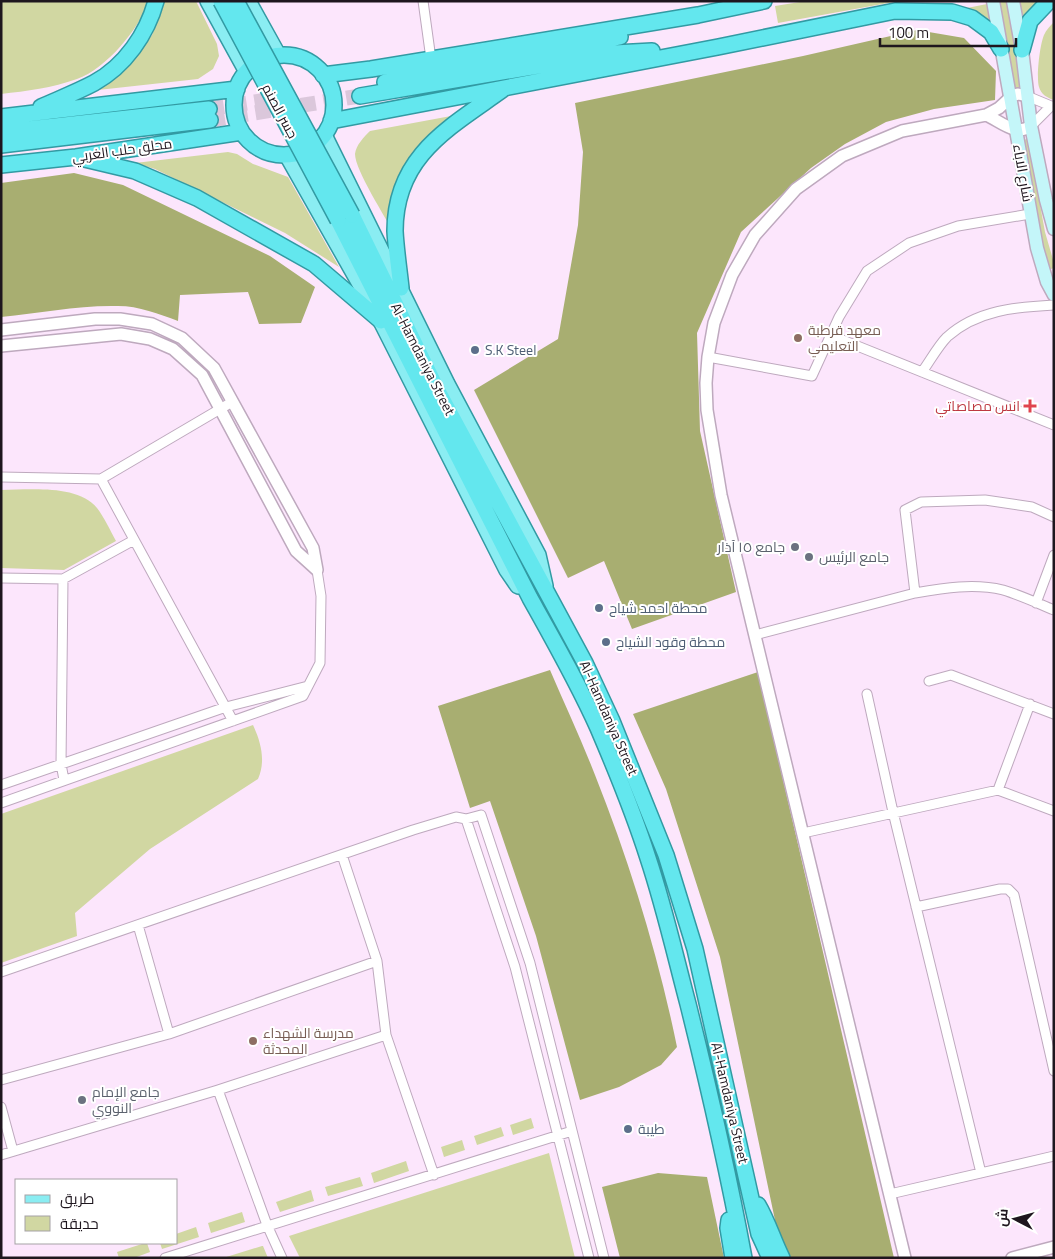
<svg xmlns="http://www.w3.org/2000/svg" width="1055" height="1259" font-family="'Titillium Web',Cairo,sans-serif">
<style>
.green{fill:#d1d7a2}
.forest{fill:#a8ae71}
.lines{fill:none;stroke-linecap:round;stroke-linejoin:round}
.trunk-tunnel{stroke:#dbc7db;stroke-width:15;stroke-dasharray:15 8;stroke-linecap:butt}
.minor-casing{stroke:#bea9be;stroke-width:11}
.tertiary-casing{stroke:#bea9be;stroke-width:14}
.secondary-casing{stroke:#bea9be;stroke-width:15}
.primary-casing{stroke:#329aa3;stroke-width:18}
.trunk-casing{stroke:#329aa3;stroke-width:18}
.minor{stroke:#fff;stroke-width:9}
.tertiary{stroke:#fff;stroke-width:11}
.secondary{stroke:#c4f6f9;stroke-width:12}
.primary{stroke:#8aedf2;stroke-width:15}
.trunk{stroke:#63e7ee;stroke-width:15}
.trunk-bridge-casing{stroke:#329aa3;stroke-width:18;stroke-linecap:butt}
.trunk-bridge{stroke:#63e7ee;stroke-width:15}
.education-dot{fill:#8d6e63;stroke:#fff;stroke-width:2}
.service-dot{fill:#5c6f8a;stroke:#fff;stroke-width:2}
.health-dot{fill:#e0444e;stroke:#fff;stroke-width:2}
.worship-dot{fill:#6b7280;stroke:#fff;stroke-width:2}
.labels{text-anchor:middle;stroke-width:4;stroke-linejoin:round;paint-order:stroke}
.street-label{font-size:14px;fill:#1e161e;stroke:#fff}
.education-label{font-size:14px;fill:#785e54;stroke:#fff;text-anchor:start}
.service-label{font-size:14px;fill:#4e5e75;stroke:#fff;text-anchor:start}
.health-label{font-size:14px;fill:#be3a42;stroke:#fff;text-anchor:end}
.worship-label{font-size:14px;fill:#5b616d;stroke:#fff;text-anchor:start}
</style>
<rect width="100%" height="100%" fill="#fce6fc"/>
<!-- green -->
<path class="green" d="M1,1H149C139,29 106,69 77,79C52,88 27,91 1,94Z
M164,1H196L217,44L219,56L213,69L198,79L98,90L128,65L152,35Z
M806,1H899L778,23L775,6Z
M998,1H1007L1021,88L1013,90Z
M1018,1H1039L1022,20Z
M987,4L992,26L962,9Z
M1054,22V100C1047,98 1041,94 1039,87C1036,77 1040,44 1044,35C1046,30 1050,26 1054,22Z
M451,116L431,134L418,151L395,235C386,218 355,170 355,154C356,145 364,137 370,131Z
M1028,139L1045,232L1054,263V268L1048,270L1039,234L1022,140Z
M228,152L237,154L253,164L288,177L339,267L285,233L155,169L135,163Z
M1,490C29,490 77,484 97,508C104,517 110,530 116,541L64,570L1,568Z
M253,725C261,742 266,761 258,779L150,849L75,913L77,936L1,963V814Z
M531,1118L534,1128L513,1135L510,1125Z
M501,1127L504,1136L477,1145L474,1136Z
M462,1140L465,1150L444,1157L441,1147Z
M549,1153L575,1258H300L289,1236Z
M406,1161L409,1171L374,1183L371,1173Z
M360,1177L363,1186L328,1196L325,1187Z
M311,1190L314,1201L280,1212L276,1202Z
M242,1212L245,1222L211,1233L208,1223Z
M196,1227L199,1237L162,1249L160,1243H176V1234Z
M145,1243H147L150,1252L134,1258H119L117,1252Z
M263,1246L268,1258H223L262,1246Z"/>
<!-- forest -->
<path class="forest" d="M917,30L964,38L996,71L995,100L934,109L886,122L845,144L811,168L741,232L697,333L700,431L736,592L632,629L604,561L568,578L474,390L558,339L578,225L583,152L575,103L803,56Z
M74,173L123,185L270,256L315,287L301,323L259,324L248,292L180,295L178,321C159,314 139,306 118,306C79,305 40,313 1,317V183Z
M550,670C565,705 581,739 595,775C630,863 658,954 677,1047L661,1065L619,1087L580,1100L536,936L490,801L470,808L438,706Z
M758,672L894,1258H791L776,1225L720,957L666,789L633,714Z
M658,1173L707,1177L724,1258H620L602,1187Z"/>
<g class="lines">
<!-- trunk-tunnel -->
<path class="trunk-tunnel" d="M209,109L280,98
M210,120L360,96"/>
<!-- minor casing -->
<g class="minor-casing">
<path id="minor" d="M423,1L431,59
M1027,96L1051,106H1054
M1031,126L1051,106
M830,335L1054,425
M708,357L812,376L839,317L867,271L909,243L958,226L1030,214
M922,372C930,361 938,346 947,337C977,310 1016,307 1054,305
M1,477L101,479L233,721
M101,479L232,402
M1,578L63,579L61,764L64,780
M63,579L134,540
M915,593L905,510L921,502L985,500L1032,507L1054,517
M1036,603L1054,555
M755,635L915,593C944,588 974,583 1003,590C1020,595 1037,603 1054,610
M929,681L951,675L1054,714
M867,694L893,812L981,1173
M1,785L226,707L308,686
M998,790L1030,704
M1,803L303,696L320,663L321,596L317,570
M466,819L515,967L589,1258
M803,833L998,790L1054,811
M342,855L377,961
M916,907L1000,889H1008L1014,895L1054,1071
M138,925L169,1034
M1,972L413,830L456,817L466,819L481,815L530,963L604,1258
M1,1080L169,1034L377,961L386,1035
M218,1090L267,1225L282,1258
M1,1107L13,1151
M1,1155L218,1090L386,1035L434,1175
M890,1194L1054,1156
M165,1258L572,1131"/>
</g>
<!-- tertiary casing -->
<g class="tertiary-casing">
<path id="tertiary" d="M986,115C1000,121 1016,137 1031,126
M1,330L95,319H120L152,324L182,338L214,368L313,548L317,570
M1,346L121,334L150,339L173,349L202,375L296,551L317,570
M905,1258L721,495L707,410L706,383L708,357L714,323L732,275L755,235L796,189L842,156L902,131L986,115L999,108L1012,96L1018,94L1027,96
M1012,1258L1054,1247"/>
</g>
<!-- secondary casing -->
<g class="secondary-casing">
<path id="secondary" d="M993,1L1037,248L1047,282L1054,295
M1013,1L1022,50L1031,126L1046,200L1054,229"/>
</g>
<!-- primary casing -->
<g class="primary-casing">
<path id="primary" d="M208,1L247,72
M248,1L278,55
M324,135L447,384L538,555L545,586
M287,155L381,321L507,570L518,586"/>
</g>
<!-- trunk casing -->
<g class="trunk-casing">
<path id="trunk" d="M1022,50L1030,21L1049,1
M234 105a50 50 0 1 1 100 0a50 50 0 1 1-100 0Z
M323,75L371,69L698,15L764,1
M385,82L620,37
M360,96L615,53L652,51
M41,107C59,99 77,92 94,83C125,66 147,34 156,1
M1,117L237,89
M331,121L718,47L895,11L952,12L972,18L991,32L1001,49
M1,132L209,109
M1,145L210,120
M76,157L135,171L197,198L314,264L381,321
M1,165L76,157L242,132
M352,215L437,389L585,663L612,721L666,855L695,949L759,1234L770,1258
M338,220L530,598C554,641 578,683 598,728C616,770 634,814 648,858C664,906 675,955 688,1004C709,1088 728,1172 744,1258
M401,288C399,269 396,250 395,231C395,156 449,128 502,90
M758,1205C768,1222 773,1240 782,1258
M729,1220L728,1228L733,1258"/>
</g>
<!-- minor -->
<use href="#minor" class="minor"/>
<!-- tertiary -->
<use href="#tertiary" class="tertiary"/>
<!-- secondary -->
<use href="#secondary" class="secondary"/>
<!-- primary -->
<use href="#primary" class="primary"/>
<!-- trunk -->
<use href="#trunk" class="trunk"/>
<!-- trunk-bridge casing -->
<g class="trunk-bridge-casing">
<path id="trunk-bridge" d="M221,1L338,220
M236,1L352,215"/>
</g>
<!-- trunk-bridge -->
<use href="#trunk-bridge" class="trunk-bridge"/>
</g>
<!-- markers -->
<g class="education-dot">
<circle cx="798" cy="338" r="5"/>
<circle cx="253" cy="1041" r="5"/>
</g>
<g class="service-dot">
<circle cx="475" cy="350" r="5"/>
<circle cx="599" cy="608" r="5"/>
<circle cx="606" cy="642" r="5"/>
<circle cx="628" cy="1129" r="5"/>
</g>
<path class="health-dot" d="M1027.5 398.5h5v5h5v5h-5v5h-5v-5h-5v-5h5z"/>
<g class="worship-dot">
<circle cx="795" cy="547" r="5"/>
<circle cx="809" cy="557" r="5"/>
<circle cx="82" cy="1100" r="5"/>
</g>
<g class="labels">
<!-- street labels -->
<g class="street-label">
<text transform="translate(280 111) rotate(62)" y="5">جسر الصنم</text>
<text transform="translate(122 150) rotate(-8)" y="5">محلق حلب الغربي</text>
<text transform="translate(1023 173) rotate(80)" y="5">شارع الاباء</text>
<text transform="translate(423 359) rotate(63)" y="5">Al-Hamdaniya Street</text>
<text transform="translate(609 718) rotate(66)" y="5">Al-Hamdaniya Street</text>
<text transform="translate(730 1103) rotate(77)" y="5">Al-Hamdaniya Street</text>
</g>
<!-- education labels -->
<g class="education-label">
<text x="808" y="335">معهد قرطبة<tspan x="808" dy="16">التعليمي</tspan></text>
<text x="263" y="1038">مدرسة الشهداء<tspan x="263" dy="16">المحدثة</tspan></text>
</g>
<!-- service labels -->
<g class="service-label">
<text x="485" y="355">S.K Steel</text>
<text x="609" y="613">محطة احمد شياح</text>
<text x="616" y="647">محطة وقود الشياح</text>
<text x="638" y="1134">طيبة</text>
</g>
<!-- health labels -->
<g class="health-label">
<text x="1020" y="411">انس مصاصاتي</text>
</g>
<!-- worship labels -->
<g class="worship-label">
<text x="785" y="552" text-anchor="end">جامع ١٥ آذار</text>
<text x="819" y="562">جامع الرئيس</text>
<text x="92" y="1097">جامع الإمام<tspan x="92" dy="16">النووي</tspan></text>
</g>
</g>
<!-- border -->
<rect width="1055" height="1259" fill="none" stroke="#1e161e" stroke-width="5"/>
<!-- legend -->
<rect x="15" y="1179" width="162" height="65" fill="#ffffff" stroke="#a5a2a5"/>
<rect x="25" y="1195" width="25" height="8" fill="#8aedf2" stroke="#a5a2a5"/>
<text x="60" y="1204" font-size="15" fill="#1e161e">طريق</text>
<rect x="25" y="1216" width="25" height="15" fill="#d1d7a2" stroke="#a5a2a5"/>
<text x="60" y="1229" font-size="15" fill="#1e161e">حديقة</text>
<!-- north arrow -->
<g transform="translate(1015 1219) rotate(276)" stroke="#ffffff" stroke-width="4" paint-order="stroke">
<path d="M0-4L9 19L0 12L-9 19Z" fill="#1e161e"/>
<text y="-8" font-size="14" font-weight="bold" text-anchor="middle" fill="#1e161e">ش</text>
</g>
<!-- scale -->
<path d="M880 38v8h136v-8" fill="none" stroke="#1e161e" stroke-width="2.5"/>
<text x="888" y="38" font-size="15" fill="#1e161e" stroke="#ffffff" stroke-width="4" paint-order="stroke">100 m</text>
</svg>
